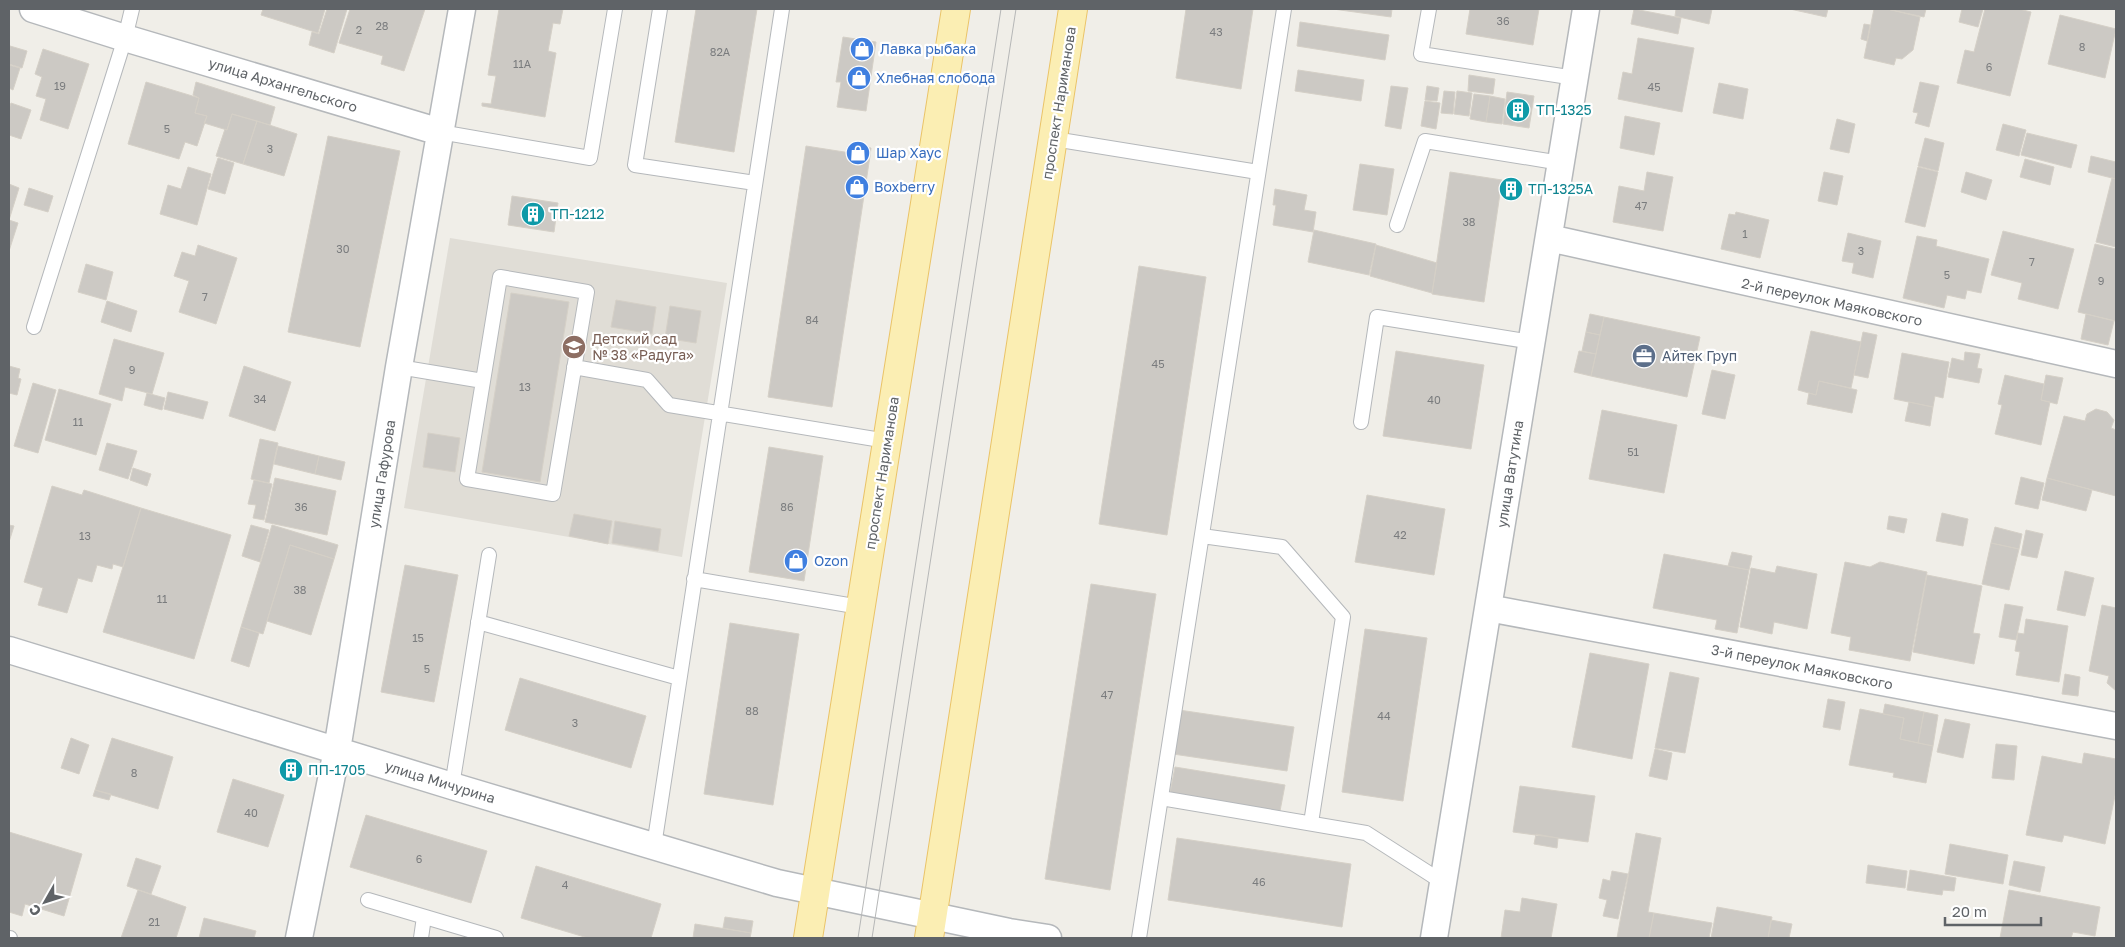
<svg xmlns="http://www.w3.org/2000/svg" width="2125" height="947" font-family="'Golos Text',sans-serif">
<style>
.education{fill:#e0ddd6}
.building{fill:#ccc9c4;stroke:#d5d0c7}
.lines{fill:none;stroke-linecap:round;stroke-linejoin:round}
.service-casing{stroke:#b5b8bb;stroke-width:16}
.minor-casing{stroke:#b5b8bb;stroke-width:29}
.primary-casing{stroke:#eac367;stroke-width:30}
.service{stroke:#fff;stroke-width:14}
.minor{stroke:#fff;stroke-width:26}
.primary{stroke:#fbeeb3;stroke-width:28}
.tram{stroke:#b6b7b7;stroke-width:1}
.labels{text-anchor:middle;stroke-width:4.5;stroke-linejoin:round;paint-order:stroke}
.number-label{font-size:11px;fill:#7a7c7e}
.shop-label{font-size:14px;fill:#366cbe;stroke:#fff;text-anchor:start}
.street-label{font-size:14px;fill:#5f6367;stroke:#fff}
.culture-label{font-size:14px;fill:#0d838f;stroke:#fff;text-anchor:start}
.education-label{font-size:14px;fill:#785e54;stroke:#fff;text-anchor:start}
.service-label{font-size:14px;fill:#4e5e75;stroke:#fff;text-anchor:start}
</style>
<rect width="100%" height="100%" fill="#f0eee8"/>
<!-- education -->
<path class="education" d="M450,238L727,283L682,557L404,508Z"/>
<!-- building -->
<path class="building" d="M263,9H325L318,33L261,15Z
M327,9H347L334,53L309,45L312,32L319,34Z
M350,9H425L404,71L381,64L383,56L339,43Z
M499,9H563L560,24L553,23L548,51L556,53L545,117L482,106V103L491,104L496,76L488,75Z
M696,9H757L734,152L675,142Z
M1186,9H1253L1241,89L1176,78Z
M1333,9H1392L1391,17Z
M1470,9H1539L1533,45L1466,34Z
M1634,9L1681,18L1678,34L1631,24Z
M1676,9H1712L1709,24L1675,16Z
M1790,9H1828L1826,17Z
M1874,9H1887L1920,17L1913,50L1902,59L1896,58L1894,65L1864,58Z
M1887,9H1926L1924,17Z
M1962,9H1983L1978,27L1959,22Z
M1985,9H2019L2031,12L2010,96L1957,83L1965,50L1974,52Z
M2060,15L2116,29L2105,78L2048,64Z
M1300,22L1389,35L1385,60L1297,46Z
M1864,24L1870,25L1867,41L1861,39Z
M843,37L876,42L866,111L837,107L841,82H836Z
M1638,38L1694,48L1682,112L1618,99L1623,72L1632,74Z
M10,46L27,51L22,68L9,64Z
M43,49L89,64L68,129L40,120L46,99L36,96L42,77L35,74Z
M9,65L20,68L13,90L9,88Z
M1298,70L1364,80L1361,101L1295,91Z
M1469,75L1495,79L1493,94L1468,91Z
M146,82L199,98L195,113L207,116L197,146L185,142L179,159L128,144Z
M196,82L275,107L270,125L232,114L227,130L204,123L207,116L195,113L199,98L193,95Z
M1920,82L1939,86L1929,127L1915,123L1918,113L1913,112Z
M1719,83L1748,89L1743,119L1713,113Z
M1391,86L1408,88L1401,129L1385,126Z
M1427,86L1439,88L1437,101L1425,100Z
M1444,91L1455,92L1453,114L1441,113Z
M1457,91L1472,93L1469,116L1454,114Z
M1507,92L1534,96L1529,128L1503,124Z
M1474,94L1490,96L1486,122L1470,119Z
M1490,96L1505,99L1502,124L1486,122Z
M1425,101L1440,103L1436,129L1421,126Z
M11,103L31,110L21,139L9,135V109Z
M232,114L257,121L243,164L216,156L225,129L227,130Z
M1625,116L1660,123L1654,155L1620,148Z
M1837,119L1855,124L1849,153L1830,149Z
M257,121L297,134L284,176L243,164Z
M2003,124L2026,130L2019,156L1996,150Z
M2027,133L2077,145L2071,168L2021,155Z
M328,136L400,151L360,347L288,332Z
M1925,138L1944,143L1938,171L1918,166Z
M852,145L871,148L870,156L851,153Z
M806,146L870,156L832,407L768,397Z
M2091,156L2116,162V179L2088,172Z
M218,158L234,163L225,194L208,189Z
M2025,159L2054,167L2050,185L2020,177Z
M1360,164L1394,169L1387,215L1353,210Z
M188,167L211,174L197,225L160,214L168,185L181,189Z
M1918,167L1938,172L1925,227L1905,222Z
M1450,172L1502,180L1484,302L1432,294Z
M1647,172L1673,177L1663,231L1613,222L1619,186L1644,191Z
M1824,172L1843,176L1837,205L1818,201Z
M1966,172L1992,180L1986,200L1961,192Z
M2112,178L2116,179V247L2096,242Z
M1505,182L1518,184L1517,195L1503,193Z
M9,184L19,188L9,220L18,223L9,251Z
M29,188L53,196L48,212L24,205Z
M1275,189L1307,195L1304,210L1316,212L1313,232L1273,225L1276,205H1273Z
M512,196L558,203L554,232L508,225Z
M1736,212L1769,220L1760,258L1721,249L1729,214L1735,215Z
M1314,230L1376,244L1369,275L1308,262Z
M2003,231L2074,249L2058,309L2018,299L2022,283L1991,275Z
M1848,233L1881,241L1873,278L1852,273L1854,263L1842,261Z
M1917,236L1937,240L1936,246L1989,259L1981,293L1967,290L1965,299L1947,295L1944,308L1903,298Z
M2095,244L2116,249V321L2078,312Z
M198,245L237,258L216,324L179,312L189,281L174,276L182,252L195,256Z
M1376,245L1437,263L1432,293L1370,276Z
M86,264L113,272L106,300L78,292Z
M1139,266L1206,277L1167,535L1099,524Z
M511,293L569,302L540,482L482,472Z
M616,300L656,307L652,334L611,327Z
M107,301L137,311L131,332L101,322Z
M670,306L701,311L696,343L665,338Z
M1590,314L1604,317L1600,335L1586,332Z
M2086,314L2114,321L2108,345L2081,339Z
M1604,317L1700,337L1687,397L1591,376Z
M1811,331L1861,342L1851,388L1819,381L1816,395L1798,390Z
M1586,332L1600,335L1596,354L1582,351Z
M1863,332L1877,335L1868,378L1854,375Z
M114,339L164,353L152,394L125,387L122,401L99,394Z
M1396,351L1484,365L1471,449L1383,436Z
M1579,351L1596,354L1591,376L1574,372Z
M1965,352L1980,354L1977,368L1982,369L1979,383L1948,377L1952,358L1964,361Z
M1902,353L1949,362L1943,398L1935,396L1933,407L1894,399Z
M9,366L20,369L18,378L21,379L17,395L9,393Z
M244,366L291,382L275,431L229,416Z
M1712,370L1735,375L1725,419L1702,414Z
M2005,375L2044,384L2041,400L2050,402L2041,445L1995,434L2002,405L1998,404Z
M2046,375L2063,378L2057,404L2041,400Z
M1819,381L1857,390L1852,413L1807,404L1809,393L1816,395Z
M33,383L56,390L38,453L14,446Z
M59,389L111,404L96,455L45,440Z
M168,392L208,402L203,419L164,409Z
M147,393L165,398L162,410L144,405Z
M1909,402L1933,407L1930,426L1905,421Z
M2096,409L2107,412L2114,420L2111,428L2116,430V496L2047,478L2064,416L2085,421L2087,414Z
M1602,410L1677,425L1664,493L1589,479Z
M428,433L460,438L455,472L423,467Z
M260,439L278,443L269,483L251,479Z
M107,443L137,451L128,479L99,470Z
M278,446L319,456L315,474L274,464Z
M769,447L823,456L804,581L749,572Z
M319,456L345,462L341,480L315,474Z
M133,468L151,474L147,486L130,480Z
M2021,477L2044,483L2038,509L2015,504Z
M275,478L336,491L327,535L265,522Z
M2047,478L2092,490L2086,511L2042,500Z
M254,480L272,484L264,520L253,518L256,505L248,504Z
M52,486L82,495L84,490L141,508L123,567L113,564L112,569L97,565L92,582L78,578L67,613L38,605L43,588L24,582Z
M1367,495L1445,509L1434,575L1355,562Z
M141,508L231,535L194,659L103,632Z
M1942,513L1968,519L1963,546L1936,541Z
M574,514L612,521L608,544L569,536Z
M1889,516L1907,519L1904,533L1887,529Z
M615,521L661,529L658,551L612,543Z
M9,525L14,526L9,542Z
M251,525L269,530L260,562L242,556Z
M272,525L338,545L334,559L290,545L263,634L241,627Z
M1995,527L2022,534L2019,549L1991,543Z
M2026,530L2043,534L2037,558L2021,555Z
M1991,543L2019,549L2009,590L1982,584Z
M290,545L334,559L311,635L267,621Z
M1732,552L1752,556L1749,570L1728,566Z
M1664,554L1749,570L1737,633L1715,629L1717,620L1653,608Z
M1845,562L1870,567L1880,562L1927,572L1910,661L1849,650L1851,637L1831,633Z
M405,565L458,575L434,702L381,692Z
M1777,566L1817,574L1807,629L1774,622L1772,634L1740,627L1751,568L1775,573Z
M2065,571L2094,578L2085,616L2057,610Z
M1927,575L1982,586L1973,633L1980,634L1974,664L1913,652Z
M1091,584L1156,594L1110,890L1045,879Z
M2005,604L2023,607L2016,640L1999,637Z
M2102,605L2116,608V691L2107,683L2109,676L2089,671Z
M2026,619L2068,626L2059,682L2016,675L2020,652L2015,651L2018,633L2024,634Z
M730,623L799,634L773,805L704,794Z
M241,627L259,633L249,667L231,661Z
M1365,629L1427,638L1403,801L1342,792Z
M1590,653L1649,664L1632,759L1572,747Z
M1670,672L1699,678L1685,753L1655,748Z
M2065,674L2080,677L2078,696L2062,694Z
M520,678L646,716L631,768L505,730Z
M1828,699L1845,702L1840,730L1823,727Z
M1885,704L1924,712L1918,743L1900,739L1904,718L1883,714Z
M1860,709L1904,718L1900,739L1933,746L1926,783L1893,777L1894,773L1849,765Z
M1179,710L1294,727L1287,771L1173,754Z
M1924,712L1938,715L1933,746L1918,743Z
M1945,719L1970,724L1963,758L1937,752Z
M71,738L89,745L79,774L61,768Z
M112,738L173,757L158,809L95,790Z
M1996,744L2017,746L2014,780L1992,778Z
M1655,749L1672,753L1667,780L1649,776Z
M2084,753L2116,759V791L2105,844L2064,835L2062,842L2026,835L2042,756L2082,764Z
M285,763L299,767L296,776L283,772Z
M1175,767L1285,785L1280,811L1170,793Z
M233,779L284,795L268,847L217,832Z
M1520,786L1595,796L1588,842L1513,832Z
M95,790L111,794L109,800L93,796Z
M366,815L487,851L471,903L350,867Z
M9,832L82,854L64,916L25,904L22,916L9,912Z
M1636,833L1661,838L1648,912L1654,913L1649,938H1617Z
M1536,834L1558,838L1557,848L1534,844Z
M1177,838L1351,864L1342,927L1168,900Z
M1950,844L2008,855L2003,884L1945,874Z
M136,858L161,866L151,894L127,886Z
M2014,861L2045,867L2040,892L2009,885Z
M1868,865L1907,871L1905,888L1866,883Z
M536,866L661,904L651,938H588L521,918Z
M1910,870L1956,878L1954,891L1943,890L1942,895L1907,890Z
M1612,871L1628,874L1618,919L1603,916L1607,900L1599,898L1603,879L1610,881Z
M138,890L186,907L176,938H121Z
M2009,890L2100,907L2095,936L2073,932L2071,938H2000Z
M1522,898L1557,904L1551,938H1501L1505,910L1520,912Z
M1717,907L1772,917L1768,938H1711Z
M1654,913L1712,923L1709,938H1649Z
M725,917L753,921L751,933L723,928Z
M204,918L256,931L254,938H199Z
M1771,920L1792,924L1789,938H1768Z
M695,924L751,933L750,938H693Z"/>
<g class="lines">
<!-- service casing -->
<g class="service-casing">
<path id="service" d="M660,9L635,165L755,183
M1429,9L1421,54L1575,78
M440,132L590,158L615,9
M1054,139L1258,172
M1397,225L1425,141L1561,163
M500,277L587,292L553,494L467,479Z
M34,327L125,38L132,9
M399,367L483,381
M574,367L647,380L669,405L887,441
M1361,422L1377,317L1532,342
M1202,536L1282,547L1343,617L1311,823
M694,579L860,607
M478,622L679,678
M452,786L489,555
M1161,798L1366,833L1444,883
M654,846L782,9
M368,900L496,938
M9,938H10
M421,938L424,917
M1139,938L1284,9"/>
</g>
<!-- minor casing -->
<g class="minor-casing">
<path id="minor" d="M33,9L125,38L440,132
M1549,238L2116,364
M1488,608L2116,726
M9,650L452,786L777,883L1009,932L1048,938
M299,938L337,750L399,367L462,9
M1434,938L1586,9"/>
</g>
<!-- primary casing -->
<g class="primary-casing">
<path id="primary" d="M808,938L956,9
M929,938L1073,9"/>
</g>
<!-- service -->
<use href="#service" class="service"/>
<!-- minor -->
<use href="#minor" class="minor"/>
<!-- primary -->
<use href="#primary" class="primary"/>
<!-- tram -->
<path class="tram" d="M858,938L1001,9
M872,938L1016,9"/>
</g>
<!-- icons -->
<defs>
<g id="shop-disc" transform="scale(1.25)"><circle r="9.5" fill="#3f7fe0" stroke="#fff"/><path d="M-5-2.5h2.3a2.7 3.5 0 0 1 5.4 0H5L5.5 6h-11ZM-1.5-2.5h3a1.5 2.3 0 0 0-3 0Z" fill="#fff"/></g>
<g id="building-disc" transform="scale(1.25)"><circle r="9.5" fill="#0f9aa8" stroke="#fff"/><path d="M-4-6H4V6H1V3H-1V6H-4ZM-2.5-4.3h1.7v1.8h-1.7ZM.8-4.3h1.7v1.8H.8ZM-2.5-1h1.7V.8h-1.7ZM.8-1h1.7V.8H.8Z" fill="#fff"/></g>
<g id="school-disc" transform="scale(1.25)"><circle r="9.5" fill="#8d6e63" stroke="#fff"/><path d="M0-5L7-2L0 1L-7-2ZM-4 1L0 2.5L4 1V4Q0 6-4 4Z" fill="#fff"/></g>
<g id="office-disc" transform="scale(1.25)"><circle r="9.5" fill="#5c6f8a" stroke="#fff"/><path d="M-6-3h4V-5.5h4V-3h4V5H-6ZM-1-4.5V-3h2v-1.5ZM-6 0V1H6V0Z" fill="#fff"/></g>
</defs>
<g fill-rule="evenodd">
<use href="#shop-disc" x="862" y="49"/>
<use href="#shop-disc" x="859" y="78"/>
<use href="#building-disc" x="1518" y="110"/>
<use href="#shop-disc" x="858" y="153"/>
<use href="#shop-disc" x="857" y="187"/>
<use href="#building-disc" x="1511" y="189"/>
<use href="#building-disc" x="533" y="214"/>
<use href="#school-disc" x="574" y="347"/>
<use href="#office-disc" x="1644" y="356"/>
<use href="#shop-disc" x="796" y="561"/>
<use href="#building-disc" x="291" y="770"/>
</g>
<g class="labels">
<!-- number labels -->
<g class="number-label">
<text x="1503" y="25">36</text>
<text x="382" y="30">28</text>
<text x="359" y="34">2</text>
<text x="1216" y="36">43</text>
<text x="2082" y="51">8</text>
<text x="720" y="56">82А</text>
<text x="522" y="68">11А</text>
<text x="1989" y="71">6</text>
<text x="60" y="90">19</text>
<text x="1654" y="91">45</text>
<text x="167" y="133">5</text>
<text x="270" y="153">3</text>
<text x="1641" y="210">47</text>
<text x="1469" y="226">38</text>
<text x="1745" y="238">1</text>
<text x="343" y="253">30</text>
<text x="1861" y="255">3</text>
<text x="2032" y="266">7</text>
<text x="1947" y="279">5</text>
<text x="2101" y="285">9</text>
<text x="205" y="301">7</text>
<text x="812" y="324">84</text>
<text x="1158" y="368">45</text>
<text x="132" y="374">9</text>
<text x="525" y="391">13</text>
<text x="260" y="403">34</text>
<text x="1434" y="404">40</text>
<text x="78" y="426">11</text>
<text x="1633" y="456">51</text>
<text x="301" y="511">36</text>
<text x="787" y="511">86</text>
<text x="1400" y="539">42</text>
<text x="85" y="540">13</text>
<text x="300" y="594">38</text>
<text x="162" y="603">11</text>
<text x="418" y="642">15</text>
<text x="427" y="673">5</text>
<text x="1107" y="699">47</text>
<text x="752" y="715">88</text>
<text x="1384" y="720">44</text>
<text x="575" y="727">3</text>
<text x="134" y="777">8</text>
<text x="251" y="817">40</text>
<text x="419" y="863">6</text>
<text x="1259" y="886">46</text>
<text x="565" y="889">4</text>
<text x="154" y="926">21</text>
</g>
<!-- shop labels -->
<g class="shop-label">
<text x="880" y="54">Лавка рыбака</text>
<text x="876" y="83">Хлебная слобода</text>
<text x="876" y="158">Шар Хаус</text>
<text x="874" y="192">Boxberry</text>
<text x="814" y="566">Ozon</text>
</g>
<!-- street labels -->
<g class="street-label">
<text transform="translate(283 85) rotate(17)" y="5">улица Архангельского</text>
<text transform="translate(1059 103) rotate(-81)" y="5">проспект Нариманова</text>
<text transform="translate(1832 302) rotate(12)" y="5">2-й переулок Маяковского</text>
<text transform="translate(882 473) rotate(-81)" y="5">проспект Нариманова</text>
<text transform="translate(382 474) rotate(-81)" y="5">улица Гафурова</text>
<text transform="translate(1510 474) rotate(-81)" y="5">улица Ватутина</text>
<text transform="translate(1802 667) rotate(11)" y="5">3-й переулок Маяковского</text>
<text transform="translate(440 782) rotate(17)" y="5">улица Мичурина</text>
</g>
<!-- culture labels -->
<g class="culture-label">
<text x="1536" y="115">ТП-1325</text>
<text x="1528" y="194">ТП-1325А</text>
<text x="550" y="219">ТП-1212</text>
<text x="308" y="775">ПП-1705</text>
</g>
<!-- education labels -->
<g class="education-label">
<text x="592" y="344">Детский сад<tspan x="592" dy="16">№ 38 «Радуга»</tspan></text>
</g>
<!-- service labels -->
<g class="service-label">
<text x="1662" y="361">Айтек Груп</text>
</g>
</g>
<!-- border -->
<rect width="2125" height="947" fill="none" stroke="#5f6367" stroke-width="20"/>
<!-- north arrow -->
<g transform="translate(45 902) rotate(231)" stroke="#ffffff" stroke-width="4" paint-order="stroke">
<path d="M0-4L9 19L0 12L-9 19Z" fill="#5f6367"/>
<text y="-8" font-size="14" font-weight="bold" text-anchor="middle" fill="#5f6367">С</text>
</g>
<!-- scale -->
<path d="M1945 917v8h96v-8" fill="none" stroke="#5f6367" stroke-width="2.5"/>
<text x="1952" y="917" font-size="15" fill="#5f6367" stroke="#ffffff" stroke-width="4" paint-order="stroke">20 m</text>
</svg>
